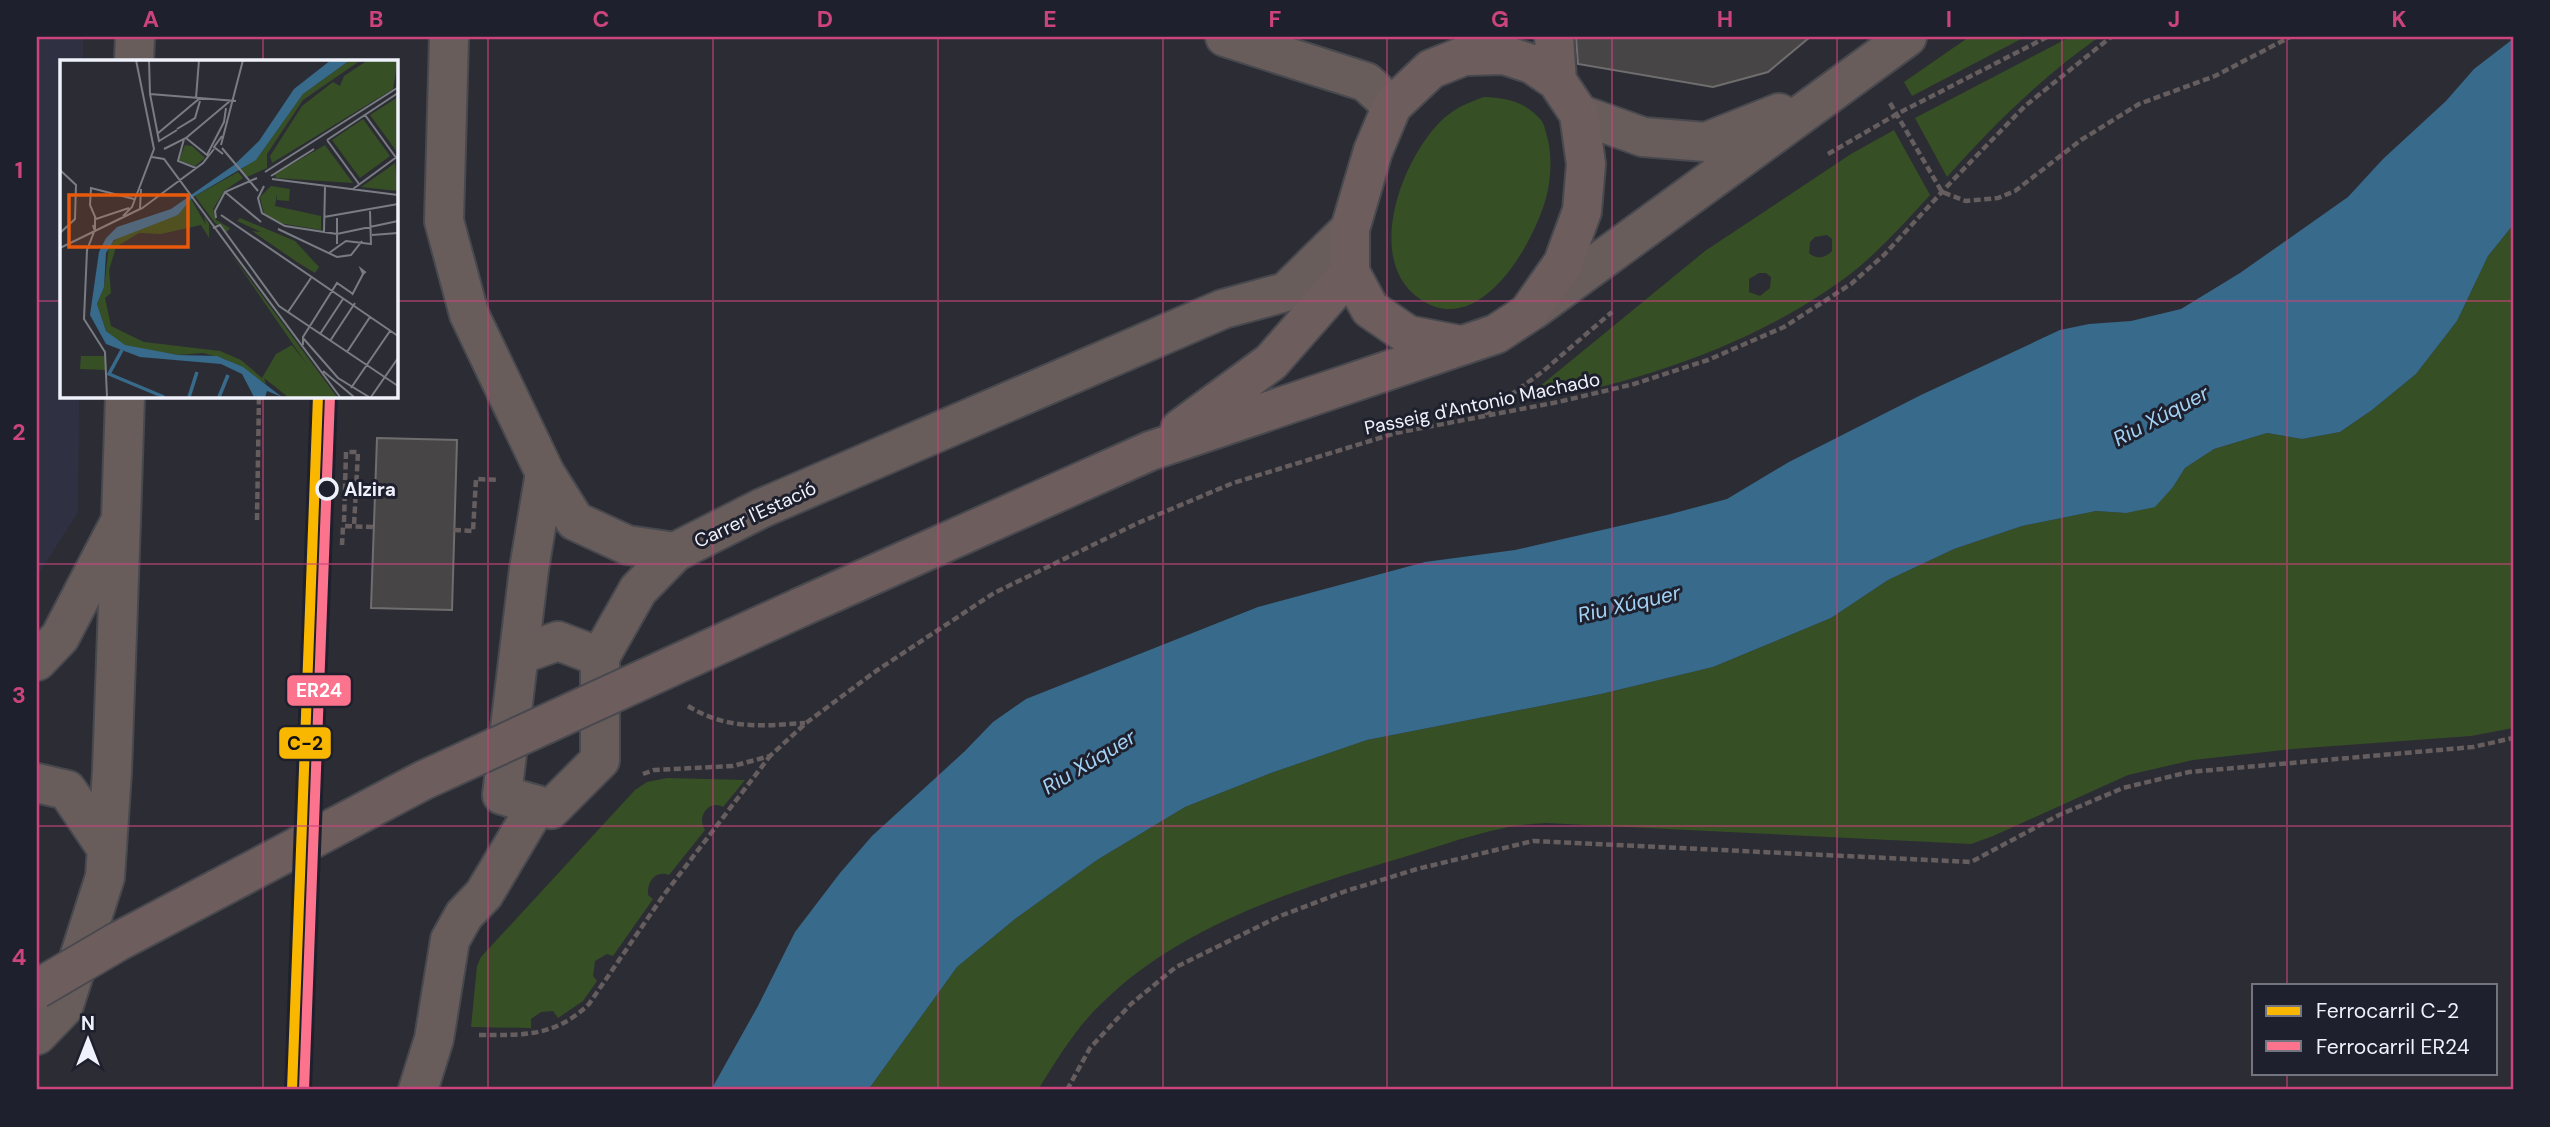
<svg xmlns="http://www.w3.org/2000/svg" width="2550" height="1127" font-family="'DM Sans',sans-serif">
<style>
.built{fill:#2f3143}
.green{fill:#364f25;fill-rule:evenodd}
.water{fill:#386a8c}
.building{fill:#474546;stroke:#706d6e;stroke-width:2}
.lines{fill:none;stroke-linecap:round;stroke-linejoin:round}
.minor-casing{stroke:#48494f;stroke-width:42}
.tertiary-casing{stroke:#48494f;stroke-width:42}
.secondary-casing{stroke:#48494f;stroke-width:42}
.path{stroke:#655d5e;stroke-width:4.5;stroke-dasharray:7 3.5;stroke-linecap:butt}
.minor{stroke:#695d5c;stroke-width:38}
.tertiary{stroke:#695d5c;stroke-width:38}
.secondary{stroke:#6e5d5d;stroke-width:38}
.secondary-bridge-casing{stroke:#48494f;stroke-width:42;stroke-linecap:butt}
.secondary-bridge{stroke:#6e5d5d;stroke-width:38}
.rail-1-casing{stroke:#1e202d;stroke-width:16}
.rail-2-casing{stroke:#1e202d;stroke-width:16}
.rail-1{stroke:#fab700;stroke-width:10}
.rail-2{stroke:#fc738d;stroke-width:10}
.grid{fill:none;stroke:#cb447b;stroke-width:2;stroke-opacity:0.55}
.stop-dot{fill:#1e202d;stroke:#f0f2fb;stroke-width:3.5}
.labels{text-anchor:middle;stroke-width:6;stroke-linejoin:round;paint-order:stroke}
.street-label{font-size:19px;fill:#f0f2fb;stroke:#1e202d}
.stop-label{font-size:19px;font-weight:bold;fill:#f0f2fb;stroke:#1e202d;text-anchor:start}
.water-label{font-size:21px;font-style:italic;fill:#a4d2f4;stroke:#1e202d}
.inset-river{fill:none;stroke:#386a8c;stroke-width:3.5}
.inset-road{fill:none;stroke:#7a7c84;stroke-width:2}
.view{fill:#e8590c;fill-opacity:0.15;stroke:#e8590c;stroke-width:3.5}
.inset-edge{fill:none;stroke:#f0f2fb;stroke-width:3.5}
.line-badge{stroke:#1e202d;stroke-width:2.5}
.badge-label{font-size:19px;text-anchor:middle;font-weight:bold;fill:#fff}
.pale-badge-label{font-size:19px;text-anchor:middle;font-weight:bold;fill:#111}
.neatline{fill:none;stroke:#cb447b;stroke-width:2.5}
.grid-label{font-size:23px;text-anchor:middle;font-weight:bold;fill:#cb447b}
</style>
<rect width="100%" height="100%" fill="#2c2d34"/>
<!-- built -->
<path class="built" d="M37,37H83V61H61V396H79L78,512L37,576Z"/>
<!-- green -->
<path class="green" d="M1969,37H2025L1912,96L1904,82Z
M2070,37H2099C2042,77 1993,125 1947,177L1915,118Z
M1484,97C1507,98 1526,102 1541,120C1545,125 1546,134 1548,140C1552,158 1551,181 1546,198C1533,245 1479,340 1420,299C1364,261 1401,162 1439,123C1452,109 1467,103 1484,97Z
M1894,130L1930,195C1907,220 1885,245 1859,267C1772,338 1633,388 1522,401L1705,251L1851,154ZM1827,235L1832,239V251C1825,258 1817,260 1809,253L1810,242L1815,237ZM1759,273H1766L1771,277L1770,288L1760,296L1749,292V279Z
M2513,225V728L2471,736L2292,749L2193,760L2128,775L1993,836L1971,844L1546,823C1532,824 1517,825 1504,828C1465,836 1426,851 1387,862C1285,893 1177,928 1100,1005C1075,1029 1056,1061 1038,1090H868L957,967L1015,919L1097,860L1185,807L1271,773L1367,740L1601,694L1713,667L1831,618L1888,580L1954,549L2022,526L2096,511L2126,513L2173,487L2185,468L2214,449L2267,433L2302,439L2340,432L2372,410L2416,374L2457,321L2488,256Z
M667,778L745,780L723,807C709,799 696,817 705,830L669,875C655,870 647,882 648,895L653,899L613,956L607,954L595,961L593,976L597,981L583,1001L558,1018L553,1011L541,1012L531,1019V1028L471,1027L477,966L481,957L635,790L647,782Z"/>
<!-- water -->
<path class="water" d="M2513,39V225L2488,256L2457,321L2416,374L2372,410L2340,432L2302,439L2267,433L2214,449L2185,468L2173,487L2155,507L2126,513L2096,511L2022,526L1954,549L1888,580L1831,618L1713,667L1601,694L1367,740L1271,773L1185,807L1097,860L1015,919L957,967L868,1090H711L758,1006L795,932L840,873L872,836L965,751L993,722L1026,699L1258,607L1425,562L1515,550L1667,515L1727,499L1789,462L1921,395L2060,330L2089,324L2131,321L2181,309L2240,273L2348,197L2383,159L2446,101L2474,69Z"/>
<!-- building -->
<path class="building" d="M1576,37H1810L1768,72L1713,87L1578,64Z
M377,438L457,440L452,610L371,608Z"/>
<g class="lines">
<!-- minor casing -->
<g class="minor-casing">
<path id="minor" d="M449,37L444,221L469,314L545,473L575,521L627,545L675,552L762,508L1223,309L1286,292L1350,229
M1225,37L1366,82L1392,106
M1579,114L1643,137L1706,142L1779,113
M1533,310L1907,37
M519,655L558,641L600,657V760L551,809L502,795L529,569L545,473
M600,657L638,590L675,552
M37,783L67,790L107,849
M37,1035L63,1008L105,877L112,772L121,520
M418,1090L434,1039L450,940L464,915L484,894L537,805"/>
</g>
<!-- tertiary casing -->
<g class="tertiary-casing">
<path id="tertiary" d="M134,61L135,37
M37,661L60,637L121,520L125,396"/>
</g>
<!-- secondary casing -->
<g class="secondary-casing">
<path id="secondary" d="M1554,37L1557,81
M1180,429L1271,362L1350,272
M801,607L1150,451L1496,334L1528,313L1563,263L1582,211L1586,164L1579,114L1557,81L1532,64L1504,55L1464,56L1431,69L1392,106L1373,151L1350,229V272L1370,309L1408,335L1460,345"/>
</g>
<!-- path -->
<path class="path" d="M1890,103L1942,192L1966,201L1998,198L2015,191L2081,140L2139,104L2215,76L2290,37
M1828,154L1897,114L2047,37
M1485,414L1542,372L1612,312
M257,520L259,396
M344,522L346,452H358L354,526
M454,530L473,531L476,479L499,480
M342,545L343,526L374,527
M688,706C727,730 761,726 805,723
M643,774L654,770L733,766L770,756L806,723L876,671L994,593L1138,523L1233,483L1396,433L1558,402L1634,384L1708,360L1784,327L1851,284L1884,255L1953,180L2025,106L2111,37
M479,1035C524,1035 555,1037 589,1004L663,896L770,756
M1067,1090L1090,1048L1131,1004L1176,967L1280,916L1346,891L1417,869L1533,841L1971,862L2059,815L2123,788L2189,772L2473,747L2513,738"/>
<!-- minor -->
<use href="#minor" class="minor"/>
<!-- tertiary -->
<use href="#tertiary" class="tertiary"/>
<!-- secondary -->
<use href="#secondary" class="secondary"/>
<!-- secondary-bridge casing -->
<g class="secondary-bridge-casing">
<path id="secondary-bridge" d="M37,989L117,942L424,780L801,607"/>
</g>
<!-- secondary-bridge -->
<use href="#secondary-bridge" class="secondary-bridge"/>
<!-- rail-1 casing -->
<g class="rail-1-casing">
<path id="rail-1" d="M292,1090L318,396"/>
</g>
<!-- rail-2 casing -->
<g class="rail-2-casing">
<path id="rail-2" d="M304,1090L330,396"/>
</g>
<!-- rail-1 -->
<use href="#rail-1" class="rail-1"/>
<!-- rail-2 -->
<use href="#rail-2" class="rail-2"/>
</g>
<!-- grid -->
<path class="grid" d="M263,37V61M488,37V1090M713,37V1090M938,37V1090M1163,37V1090M1387,37V1090M1612,37V1090M1837,37V1090M2062,37V1090M2287,37V985M37,301H61M396,301H2513M263,396V1090M37,564H2513M37,826H2513M2287,1073V1090"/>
<!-- markers -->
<circle class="stop-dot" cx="327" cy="489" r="10"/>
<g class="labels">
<!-- street labels -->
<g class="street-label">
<text transform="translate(1482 403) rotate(-12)" y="7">Passeig d'Antonio Machado</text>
<text transform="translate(755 514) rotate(-25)" y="7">Carrer l'Estació</text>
</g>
<!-- stop labels -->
<g class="stop-label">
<text x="344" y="496">Alzira</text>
</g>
<!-- water labels -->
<g class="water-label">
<text transform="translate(2161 416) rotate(-28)" y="7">Riu Xúquer</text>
<text transform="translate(1629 604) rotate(-13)" y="7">Riu Xúquer</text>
<text transform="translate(1089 762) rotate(-31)" y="7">Riu Xúquer</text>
</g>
</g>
<!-- overview -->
<g transform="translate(60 60)">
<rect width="338" height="338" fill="#2c2d34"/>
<path d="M290,0H301L243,40L207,94V108L187,117L180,110L198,97L243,34ZM308,0H338L333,29L212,103L210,96L242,46L273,22L280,26L284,16ZM338,37V91L337,92L310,55ZM303,59L330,96L300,118L272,80ZM125,85L132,86L145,98L135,106L119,100ZM265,85L293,123L216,118L215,114ZM335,103L338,131L301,127L327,109ZM178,112L183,118L164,131L153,149L156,160L170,168L167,172L155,163L135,136ZM211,126L230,129L229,141L217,140V134L215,146L261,156V170L219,163L204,153L200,137ZM131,139L146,165L144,156L149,164V178L141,165L101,174L79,173L56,187L49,210L51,233L45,238L51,266L84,282L160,291L181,300L202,318L216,294L232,285L248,306L169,191L277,337H228L204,318L206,324L165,299L143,293L118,295L81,289L64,285L46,271L37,244L44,227L49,186L64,172L118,155ZM180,158L235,181L259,207L255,213L237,202L192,171L201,172L177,161ZM21,296H45L47,310L20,309Z" fill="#364f25"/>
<path d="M271,0H290L243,34L196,100L133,137L118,155L54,180L46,193L44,227L37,244L46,271L65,285L118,295L157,296L183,307L222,337L207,331L205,337H194L182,314L161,304L80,297L46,284L30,255L39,192L46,178L57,167L111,149L174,105L199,81L234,29Z" fill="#386a8c"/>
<path class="inset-river" d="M62,290L49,314L104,337M129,337L137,312M159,337L168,315"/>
<path class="inset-road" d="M89,0L90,34L99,81L117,70M90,34L176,41M136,38L139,0M305,55L337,99M117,69L135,58L140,41M97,74L140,38M162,76L154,87L163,94M126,78L147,95L164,62L166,48M124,79L118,101L136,108M267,80L338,33M267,80L299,124M161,85L183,0M162,88L198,131M104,89L126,78L170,41M92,97L104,99L280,337M0,110L16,125L15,159L0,173M205,112L337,28M211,116L254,89M212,119L338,135M204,126L198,138L202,153L225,166L277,174L338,161M293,129L338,96M165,132L201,162M69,148L36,159L30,145L31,128L74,139M81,149L143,103L154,89M310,151L311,185M161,155L338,276M63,156L72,147L94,89L76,0M264,157L338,144M156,158L155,151L165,132L197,118M33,165L35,172V157M153,168L160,165L219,246L338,326M218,169L277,197L291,195L302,181M34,172L27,190L24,259L45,292L47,337M264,172L265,127M312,175L338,173M277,184V158M0,188L80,149L81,129M269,193L286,181L311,184M292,235L303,214L301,209L305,212L303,214M228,252L251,218M260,274L283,239M243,278L278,318L309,337M270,281L295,243M243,285V277L277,223L293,234M287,292L310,257M263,311L294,337M291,328L330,271M311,337L338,298"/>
<path class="view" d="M9,135H128V187H9Z"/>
<rect width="338" height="338" class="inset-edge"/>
</g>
<g class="line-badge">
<rect x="286" y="674" width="66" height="33" rx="7" fill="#fc738d"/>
<rect x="278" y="726" width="54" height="34" rx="7" fill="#fab700"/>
</g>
<g class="badge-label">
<text x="319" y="697">ER24</text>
</g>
<g class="pale-badge-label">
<text x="305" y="750">C-2</text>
</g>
<!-- border -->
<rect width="2550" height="1127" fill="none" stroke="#1e202d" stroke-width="77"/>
<!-- legend -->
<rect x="2252" y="984" width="245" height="91" fill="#1e202d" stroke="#72747f" stroke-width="2"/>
<rect x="2266" y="1006" width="35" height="10" fill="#fab700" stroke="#72747f" stroke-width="2"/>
<text x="2316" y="1018" font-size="21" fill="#f0f2fb">Ferrocarril C-2</text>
<rect x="2266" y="1041" width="35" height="10" fill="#fc738d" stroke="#72747f" stroke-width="2"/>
<text x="2316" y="1054" font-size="21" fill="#f0f2fb">Ferrocarril ER24</text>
<!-- north arrow -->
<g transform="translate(88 1040)" stroke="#1e202d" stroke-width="5" paint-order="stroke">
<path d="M0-5L12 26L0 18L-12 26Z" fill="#f0f2fb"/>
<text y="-10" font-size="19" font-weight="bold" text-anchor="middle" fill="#f0f2fb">N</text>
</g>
<rect x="38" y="38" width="2474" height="1050" class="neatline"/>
<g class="grid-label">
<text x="151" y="27">A</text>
<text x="376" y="27">B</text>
<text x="601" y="27">C</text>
<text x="825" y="27">D</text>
<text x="1050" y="27">E</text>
<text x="1275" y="27">F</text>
<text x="1500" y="27">G</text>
<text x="1725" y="27">H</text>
<text x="1949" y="27">I</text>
<text x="2174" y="27">J</text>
<text x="2399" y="27">K</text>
<text x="19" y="178">1</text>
<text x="19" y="440">2</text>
<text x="19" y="703">3</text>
<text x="19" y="965">4</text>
</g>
</svg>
